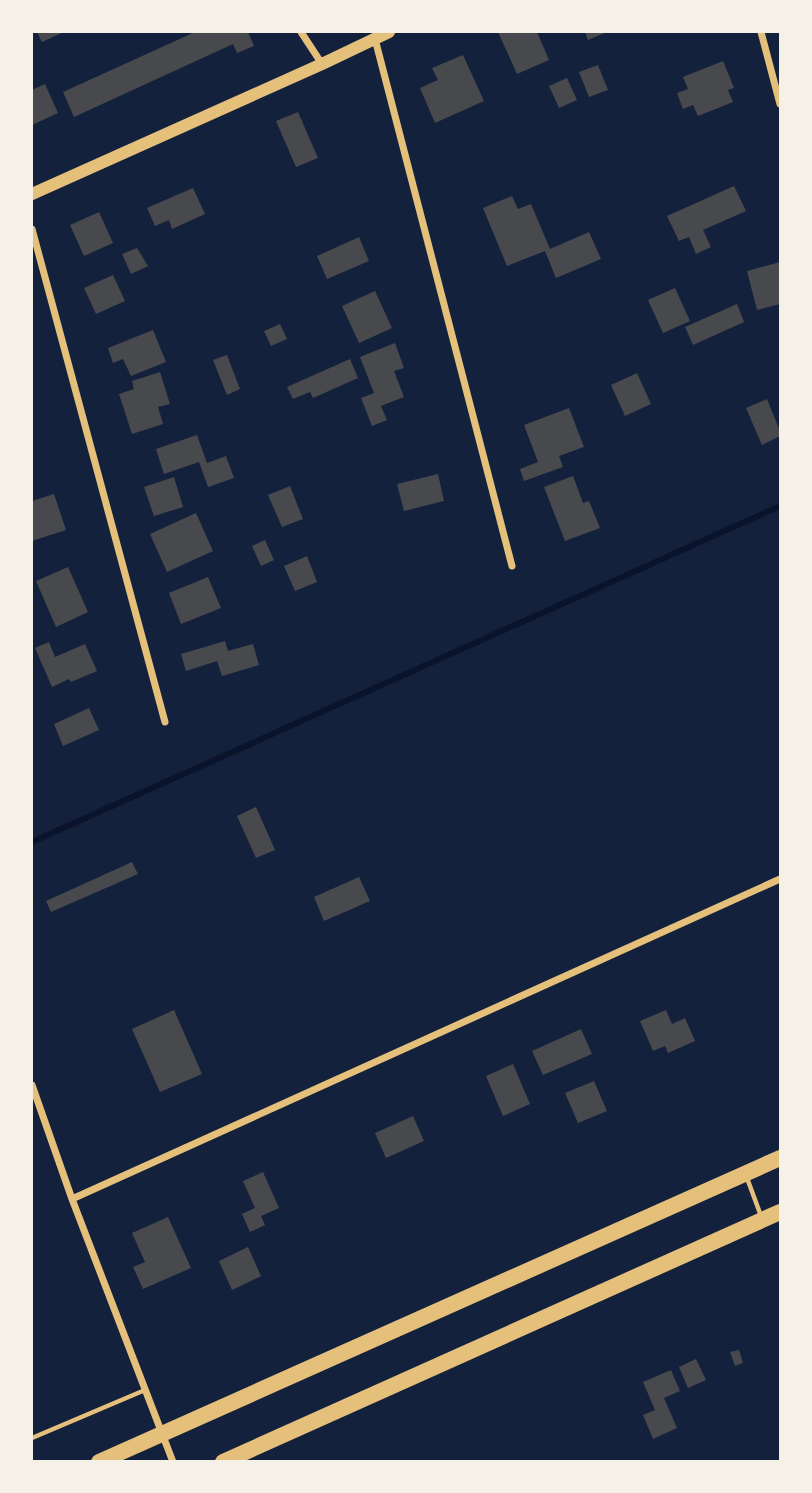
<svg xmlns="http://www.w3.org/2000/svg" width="812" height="1493" font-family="'Work Sans',sans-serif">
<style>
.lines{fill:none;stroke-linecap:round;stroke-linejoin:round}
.stream{stroke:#0b132b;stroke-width:6}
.building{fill:#48494c}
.service{stroke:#e5c07b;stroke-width:4.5}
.minor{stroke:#e5c07b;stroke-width:7}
.tertiary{stroke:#e5c07b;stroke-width:12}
.primary{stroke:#e5c07b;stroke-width:16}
</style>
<rect width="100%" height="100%" fill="#14213d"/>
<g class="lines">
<!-- stream -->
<path class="stream" d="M32,842L780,506"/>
</g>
<!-- building -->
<path class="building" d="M37,32H64L42,42Z
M195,32H248L254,46L237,53L233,44L74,117L63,92Z
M498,32H537L549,60L517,74Z
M585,32H607L588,40Z
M463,55L484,101L435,123L420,88L438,80L432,68Z
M723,61L734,88L728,90L733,102L698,116L693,105L683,109L677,93L688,89L683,77Z
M598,65L608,90L589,97L579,72Z
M567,78L577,100L559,108L549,86Z
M45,84L58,113L32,125V90Z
M298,112L318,158L296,167L276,121Z
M734,186L746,211L703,230L711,247L696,254L689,237L679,241L667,216Z
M193,188L205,214L172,229L169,220L155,226L147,208Z
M512,196L518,209L531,204L550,249L589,232L601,259L556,278L545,251L507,266L483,208Z
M99,212L113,243L84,256L70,225Z
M359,237L369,261L327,279L317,256Z
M137,248L148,266L131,274L122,254Z
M780,262V304L757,310L747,271Z
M113,275L125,301L96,314L84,288Z
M675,288L690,321L663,333L648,300Z
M375,291L392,328L359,343L342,306Z
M737,304L744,322L693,345L685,327Z
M280,324L287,339L271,346L264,331Z
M153,330L166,362L131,376L123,359L113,363L108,348Z
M395,343L404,368L394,371L404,397L381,406L387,420L372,426L361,398L374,393L360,357Z
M227,355L240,389L227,395L213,360Z
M350,359L358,378L313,398L310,392L293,399L287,387Z
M160,372L170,404L158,407L163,424L132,434L119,394L134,389L132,381Z
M637,373L651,404L625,416L611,385Z
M767,399L780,431V436L762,445L746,408Z
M569,408L584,447L559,456L563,467L524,481L520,469L538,462L524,425Z
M197,435L207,463L226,456L234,478L208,487L199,462L164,474L156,449Z
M438,474L444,501L404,511L397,484Z
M573,476L583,503L589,501L600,528L565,541L544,487Z
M174,477L183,507L154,516L144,487Z
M290,486L303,519L282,527L268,495Z
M54,494L66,530L32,541V501Z
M196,513L213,551L167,572L150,534Z
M265,540L274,560L261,566L252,546Z
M307,556L317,582L295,591L284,566Z
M68,567L88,612L56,627L36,581Z
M208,577L221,608L181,624L169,593Z
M225,641L228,651L253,644L259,665L222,676L217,661L186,671L181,654Z
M49,642L55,657L85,644L97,671L71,682L69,679L52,687L35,648Z
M89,708L99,730L63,746L54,724Z
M256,807L275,850L256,858L237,816Z
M132,862L138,874L51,912L46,901Z
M359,877L370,901L324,921L314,897Z
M174,1010L202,1074L160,1092L132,1029Z
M666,1010L672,1024L685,1018L695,1041L668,1053L665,1046L653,1051L640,1021Z
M581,1029L592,1054L543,1075L532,1051Z
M513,1064L530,1104L503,1116L486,1076Z
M594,1081L607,1111L578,1123L565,1093Z
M413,1116L424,1141L386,1158L375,1133Z
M263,1172L279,1208L261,1216L265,1225L250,1232L242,1214L255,1208L243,1181Z
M168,1217L191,1268L143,1289L133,1267L145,1262L132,1233Z
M248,1247L261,1276L232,1290L219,1261Z
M739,1350L743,1363L735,1366L730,1352Z
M696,1359L706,1380L688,1388L679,1367Z
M671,1370L680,1391L664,1398L677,1428L653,1439L643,1415L655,1410L643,1382Z"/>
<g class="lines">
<!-- service -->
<path class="service" d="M747,1178L761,1216
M32,1438L145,1390"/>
<!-- minor -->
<path class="minor" d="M301,32L322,64
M761,32L780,104
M375,39L512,566
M32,229L165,722
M32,1085L72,1199L173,1462
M72,1199L780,879"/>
<!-- tertiary -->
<path class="tertiary" d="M32,194L322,64L389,32"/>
<!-- primary -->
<path class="primary" d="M99,1462L780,1158
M223,1462L780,1212"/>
</g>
<!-- border -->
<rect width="812" height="1493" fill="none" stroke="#f6f1e7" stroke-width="66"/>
</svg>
